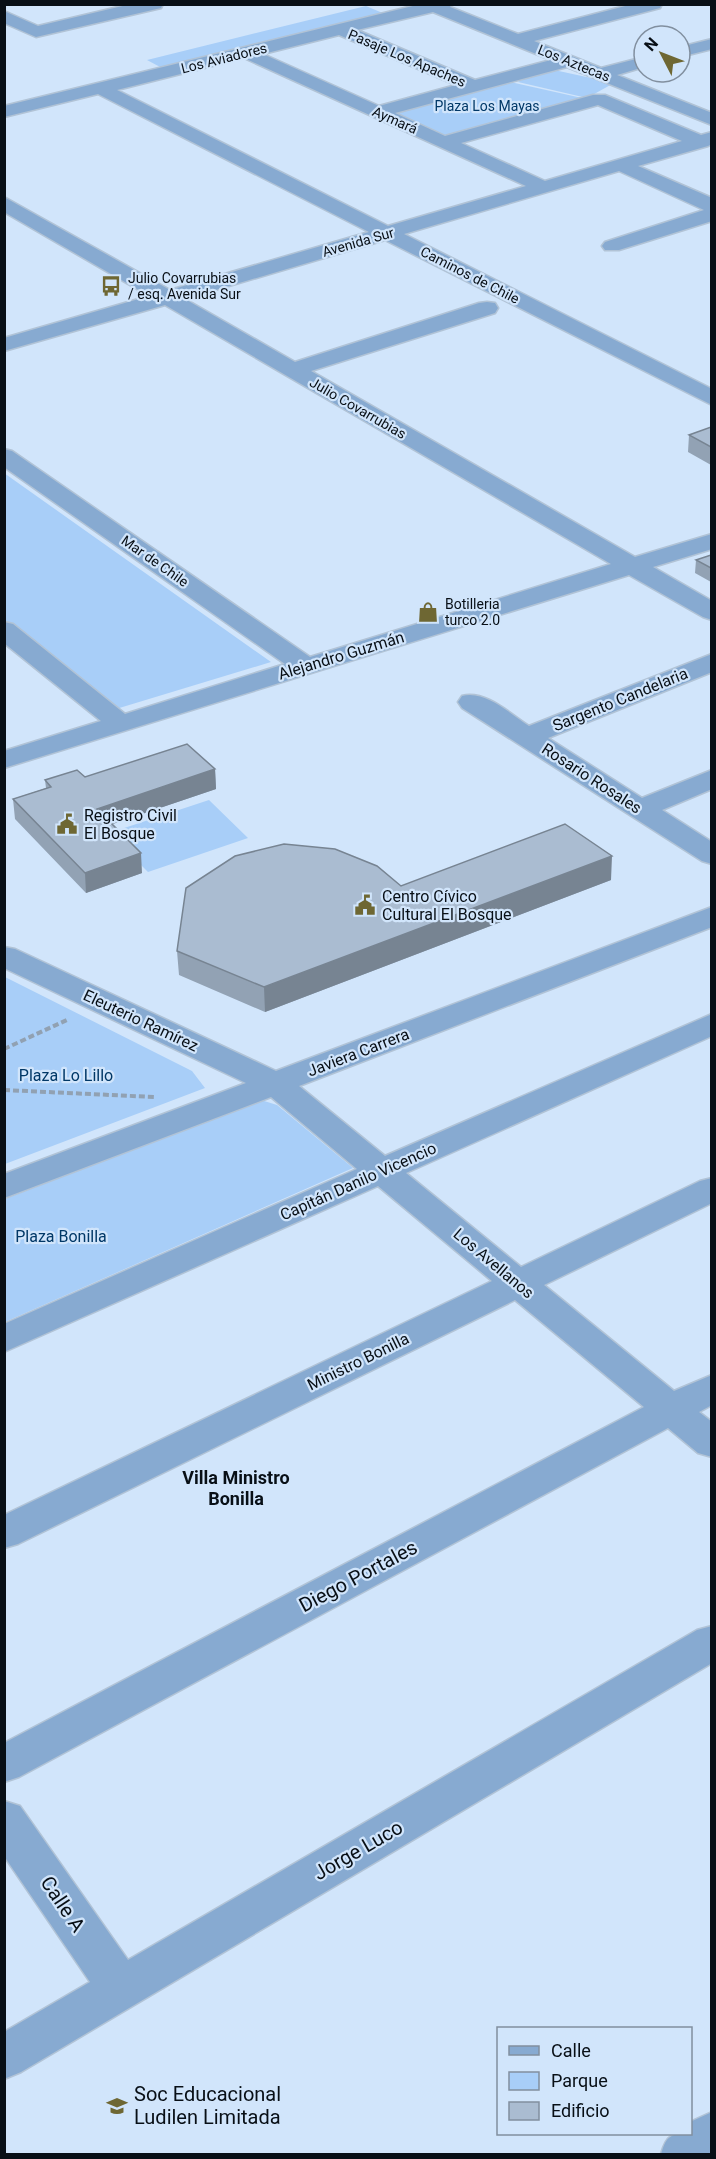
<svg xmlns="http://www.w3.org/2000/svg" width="716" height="2159" font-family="Roboto,sans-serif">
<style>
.green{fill:#a8cef8}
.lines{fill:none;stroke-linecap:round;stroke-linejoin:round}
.minor-casing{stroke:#b1c3d6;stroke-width:3}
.path{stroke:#91a1b2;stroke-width:4;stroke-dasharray:6 3;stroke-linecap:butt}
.minor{fill:#87aad1;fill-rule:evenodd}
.wall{fill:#92a2b4}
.shaded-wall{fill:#778492}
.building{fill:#aabcd1;stroke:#778492;stroke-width:1.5}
.labels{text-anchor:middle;stroke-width:4.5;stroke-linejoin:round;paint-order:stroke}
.far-street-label{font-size:14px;fill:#080f16;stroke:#d1e5fb}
.far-park-label{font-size:14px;fill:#013867;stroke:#d1e5fb}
.far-poi-label{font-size:14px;fill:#080f16;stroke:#d1e5fb;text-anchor:start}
.street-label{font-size:16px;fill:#080f16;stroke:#d1e5fb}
.poi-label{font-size:16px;fill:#080f16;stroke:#d1e5fb;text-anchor:start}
.park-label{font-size:16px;fill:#013867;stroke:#d1e5fb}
.neighbourhood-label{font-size:18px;font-weight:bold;fill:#080f16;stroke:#d1e5fb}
.near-street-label{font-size:20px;fill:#080f16;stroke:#d1e5fb}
.near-poi-label{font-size:20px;fill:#080f16;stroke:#d1e5fb;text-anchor:start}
</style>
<rect width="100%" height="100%" fill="#d1e5fb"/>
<!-- green -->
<path class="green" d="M366,6L385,14L162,68L147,60Z
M545,68L614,83L587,98L518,82Z
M501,80L591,100L444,140L382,112Z
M4,473L271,662L116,709L5,620Z
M209,800L248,838L148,872L109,833Z
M5,977L192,1071L205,1088L5,1164Z
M261,1100L277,1105L353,1168L5,1322V1199Z"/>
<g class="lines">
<!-- minor casing -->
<g class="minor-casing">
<path id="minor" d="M131,4H163L161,8L36,37L4,23V11L38,26Z
M421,4H452L450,7L518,34L633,4H662L660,8L534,41L601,68L644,57V67L617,75L712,113V125L567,67L395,113L445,136L593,95H605L701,135L712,132V144L708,146L638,166L712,198V221L619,250H605L602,246L605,242L704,210L619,171L404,234L712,389V405L385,240L185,299L295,362L479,303L487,302L495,303L498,308L495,313L311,371L635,557L712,534V549L653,567L712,601V620L703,617L629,575L4,768V751L101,721L4,643V622L13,624L125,714L285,664L4,467V449L12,451L310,657L611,564L165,305L4,351V338L149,296L4,212V197L170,290L369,232L98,94L4,117V106ZM433,12L551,60L475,80L357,30ZM339,35L456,85L379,106L263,54ZM244,58L526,186L388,226L117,90ZM598,105L682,141L545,181L461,143Z
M712,39V49L680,57V47Z
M712,654V672L548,738L642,798L712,770V789L662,810L712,842V864L702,861L462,708L458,702L462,696C486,690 510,714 529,726Z
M712,907V927L299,1086L385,1156L712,1014V1036L406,1173L521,1267L700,1181L712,1178V1203L544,1285L674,1391L712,1375V1405L699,1412L712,1422V1457L698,1453L668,1428L19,1777L4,1782V1743L644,1407L515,1300L18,1544L4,1548V1515L492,1281L378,1186L4,1352V1324L357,1169L271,1097L4,1198V1174L246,1083L4,968V947L15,949L276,1071Z
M712,1626V1663L21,2072L4,2079V2032L90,1982L4,1856V1801L20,1806L128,1960L697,1630Z
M712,2112V2154H661C667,2135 670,2134 690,2134V2122Z"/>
</g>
<!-- path -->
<path class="path" d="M4,1049L69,1019
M4,1090L154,1097"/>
<!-- minor -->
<use href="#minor" class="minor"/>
</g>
<!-- wall -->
<path class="wall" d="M711,427V465L688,452L689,435Z
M711,555V582L695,573L696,560Z
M215,769L216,789L112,824L142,873L86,893L15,819L13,799L46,788L45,780Z
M611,880L265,1012L179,975L177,951L401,886Z"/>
<!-- shaded-wall -->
<path class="shaded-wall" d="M215,769L216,789L98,829L97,809Z
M141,853L142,873L86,893L85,873Z
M612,856L611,880L265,1012L264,987Z"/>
<!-- building -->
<path class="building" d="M711,427V447L689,435Z
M711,555V568L696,560Z
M187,744L215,769L97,809L141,853L85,873L13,799L51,787L45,780L77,770L85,777Z
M565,824L612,856L264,987L177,951L186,888L235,856L284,844L335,849L377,866L401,886Z"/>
<!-- icons -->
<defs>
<g id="bus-bare" transform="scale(1.62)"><path d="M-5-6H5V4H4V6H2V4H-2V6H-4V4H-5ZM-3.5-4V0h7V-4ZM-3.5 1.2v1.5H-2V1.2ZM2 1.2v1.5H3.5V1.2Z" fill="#6e6733" stroke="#d1e5fb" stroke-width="2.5" paint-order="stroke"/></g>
<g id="shop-bare" transform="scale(1.62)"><path d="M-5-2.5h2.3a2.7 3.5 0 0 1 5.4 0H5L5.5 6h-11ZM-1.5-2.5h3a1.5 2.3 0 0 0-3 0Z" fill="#6e6733" stroke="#d1e5fb" stroke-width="2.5" paint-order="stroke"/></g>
<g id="civic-bare" transform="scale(1.62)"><path d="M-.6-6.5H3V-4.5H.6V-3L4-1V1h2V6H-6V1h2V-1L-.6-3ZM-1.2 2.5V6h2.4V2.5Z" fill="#6e6733" stroke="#d1e5fb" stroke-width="2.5" paint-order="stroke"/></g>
<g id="school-bare" transform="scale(1.62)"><path d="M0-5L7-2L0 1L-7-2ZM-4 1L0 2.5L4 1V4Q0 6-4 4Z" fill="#6e6733" stroke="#d1e5fb" stroke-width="2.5" paint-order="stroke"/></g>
</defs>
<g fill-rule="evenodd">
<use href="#bus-bare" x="111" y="286"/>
<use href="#shop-bare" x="428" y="612"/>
<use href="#civic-bare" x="67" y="824"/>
<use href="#civic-bare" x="365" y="905"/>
<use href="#school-bare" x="117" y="2106"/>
</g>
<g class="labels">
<!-- far-street labels -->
<g class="far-street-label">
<text transform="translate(224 58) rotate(-14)" y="5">Los Aviadores</text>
<text transform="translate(407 58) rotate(23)" y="5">Pasaje Los Apaches</text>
<text transform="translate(574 63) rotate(22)" y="5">Los Aztecas</text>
<text transform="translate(395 120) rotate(24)" y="5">Aymará</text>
<text transform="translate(358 242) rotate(-16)" y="5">Avenida Sur</text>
<text transform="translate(470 275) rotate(27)" y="5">Caminos de Chile</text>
<text transform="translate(358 408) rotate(30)" y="5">Julio Covarrubias</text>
<text transform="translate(155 561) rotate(35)" y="5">Mar de Chile</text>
</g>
<!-- far-park labels -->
<g class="far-park-label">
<text x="487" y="111">Plaza Los Mayas</text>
</g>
<!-- far-poi labels -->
<g class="far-poi-label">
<text x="128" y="283">Julio Covarrubias<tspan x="128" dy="16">/ esq. Avenida Sur</tspan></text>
<text x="445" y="609">Botilleria<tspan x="445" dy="16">turco 2.0</tspan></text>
</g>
<!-- street labels -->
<g class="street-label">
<text transform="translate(341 655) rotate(-17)" y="6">Alejandro Guzmán</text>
<text transform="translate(620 699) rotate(-22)" y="6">Sargento Candelaria</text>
<text transform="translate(592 778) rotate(33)" y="6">Rosario Rosales</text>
<text transform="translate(141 1020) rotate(25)" y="6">Eleuterio Ramírez</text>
<text transform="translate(358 1052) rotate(-21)" y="6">Javiera Carrera</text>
<text transform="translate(358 1181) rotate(-24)" y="6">Capitán Danilo Vicencio</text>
<text transform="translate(494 1263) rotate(40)" y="6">Los Avellanos</text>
<text transform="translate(358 1361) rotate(-26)" y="6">Ministro Bonilla</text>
</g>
<!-- poi labels -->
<g class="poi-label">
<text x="84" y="821">Registro Civil<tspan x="84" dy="18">El Bosque</tspan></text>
<text x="382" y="902">Centro Cívico<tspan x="382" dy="18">Cultural El Bosque</tspan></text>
</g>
<!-- park labels -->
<g class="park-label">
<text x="66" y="1081">Plaza Lo Lillo</text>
<text x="61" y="1242">Plaza Bonilla</text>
</g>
<!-- neighbourhood labels -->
<g class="neighbourhood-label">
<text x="236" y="1484">Villa Ministro<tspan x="236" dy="21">Bonilla</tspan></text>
</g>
<!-- near-street labels -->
<g class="near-street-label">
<text transform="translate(358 1576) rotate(-28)" y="7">Diego Portales</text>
<text transform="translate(358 1850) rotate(-30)" y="7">Jorge Luco</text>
<text transform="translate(63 1904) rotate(56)" y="7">Calle A</text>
</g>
<!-- near-poi labels -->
<g class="near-poi-label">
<text x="134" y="2101">Soc Educacional<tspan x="134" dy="23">Ludilen Limitada</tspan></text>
</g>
</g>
<!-- border -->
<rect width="716" height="2159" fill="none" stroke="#080f16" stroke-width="12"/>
<!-- legend -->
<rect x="497" y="2027" width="195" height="108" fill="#d1e5fb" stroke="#818f9f" stroke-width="1.5"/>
<rect x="509" y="2046" width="30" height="9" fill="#87aad1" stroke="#818f9f" stroke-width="1.5"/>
<text x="551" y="2057" font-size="18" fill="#080f16">Calle</text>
<rect x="509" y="2072" width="30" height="18" fill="#a8cef8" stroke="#818f9f" stroke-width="1.5"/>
<text x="551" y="2087" font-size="18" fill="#080f16">Parque</text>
<rect x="509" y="2102" width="30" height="18" fill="#aabcd1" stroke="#818f9f" stroke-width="1.5"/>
<text x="551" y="2117" font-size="18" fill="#080f16">Edificio</text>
<!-- north arrow -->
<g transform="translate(662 54) rotate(312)"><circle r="28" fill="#d1e5fb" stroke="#818f9f" stroke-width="1.5"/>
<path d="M0-4.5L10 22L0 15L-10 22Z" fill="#6e6733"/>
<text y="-9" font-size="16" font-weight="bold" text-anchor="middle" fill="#080f16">N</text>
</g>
</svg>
